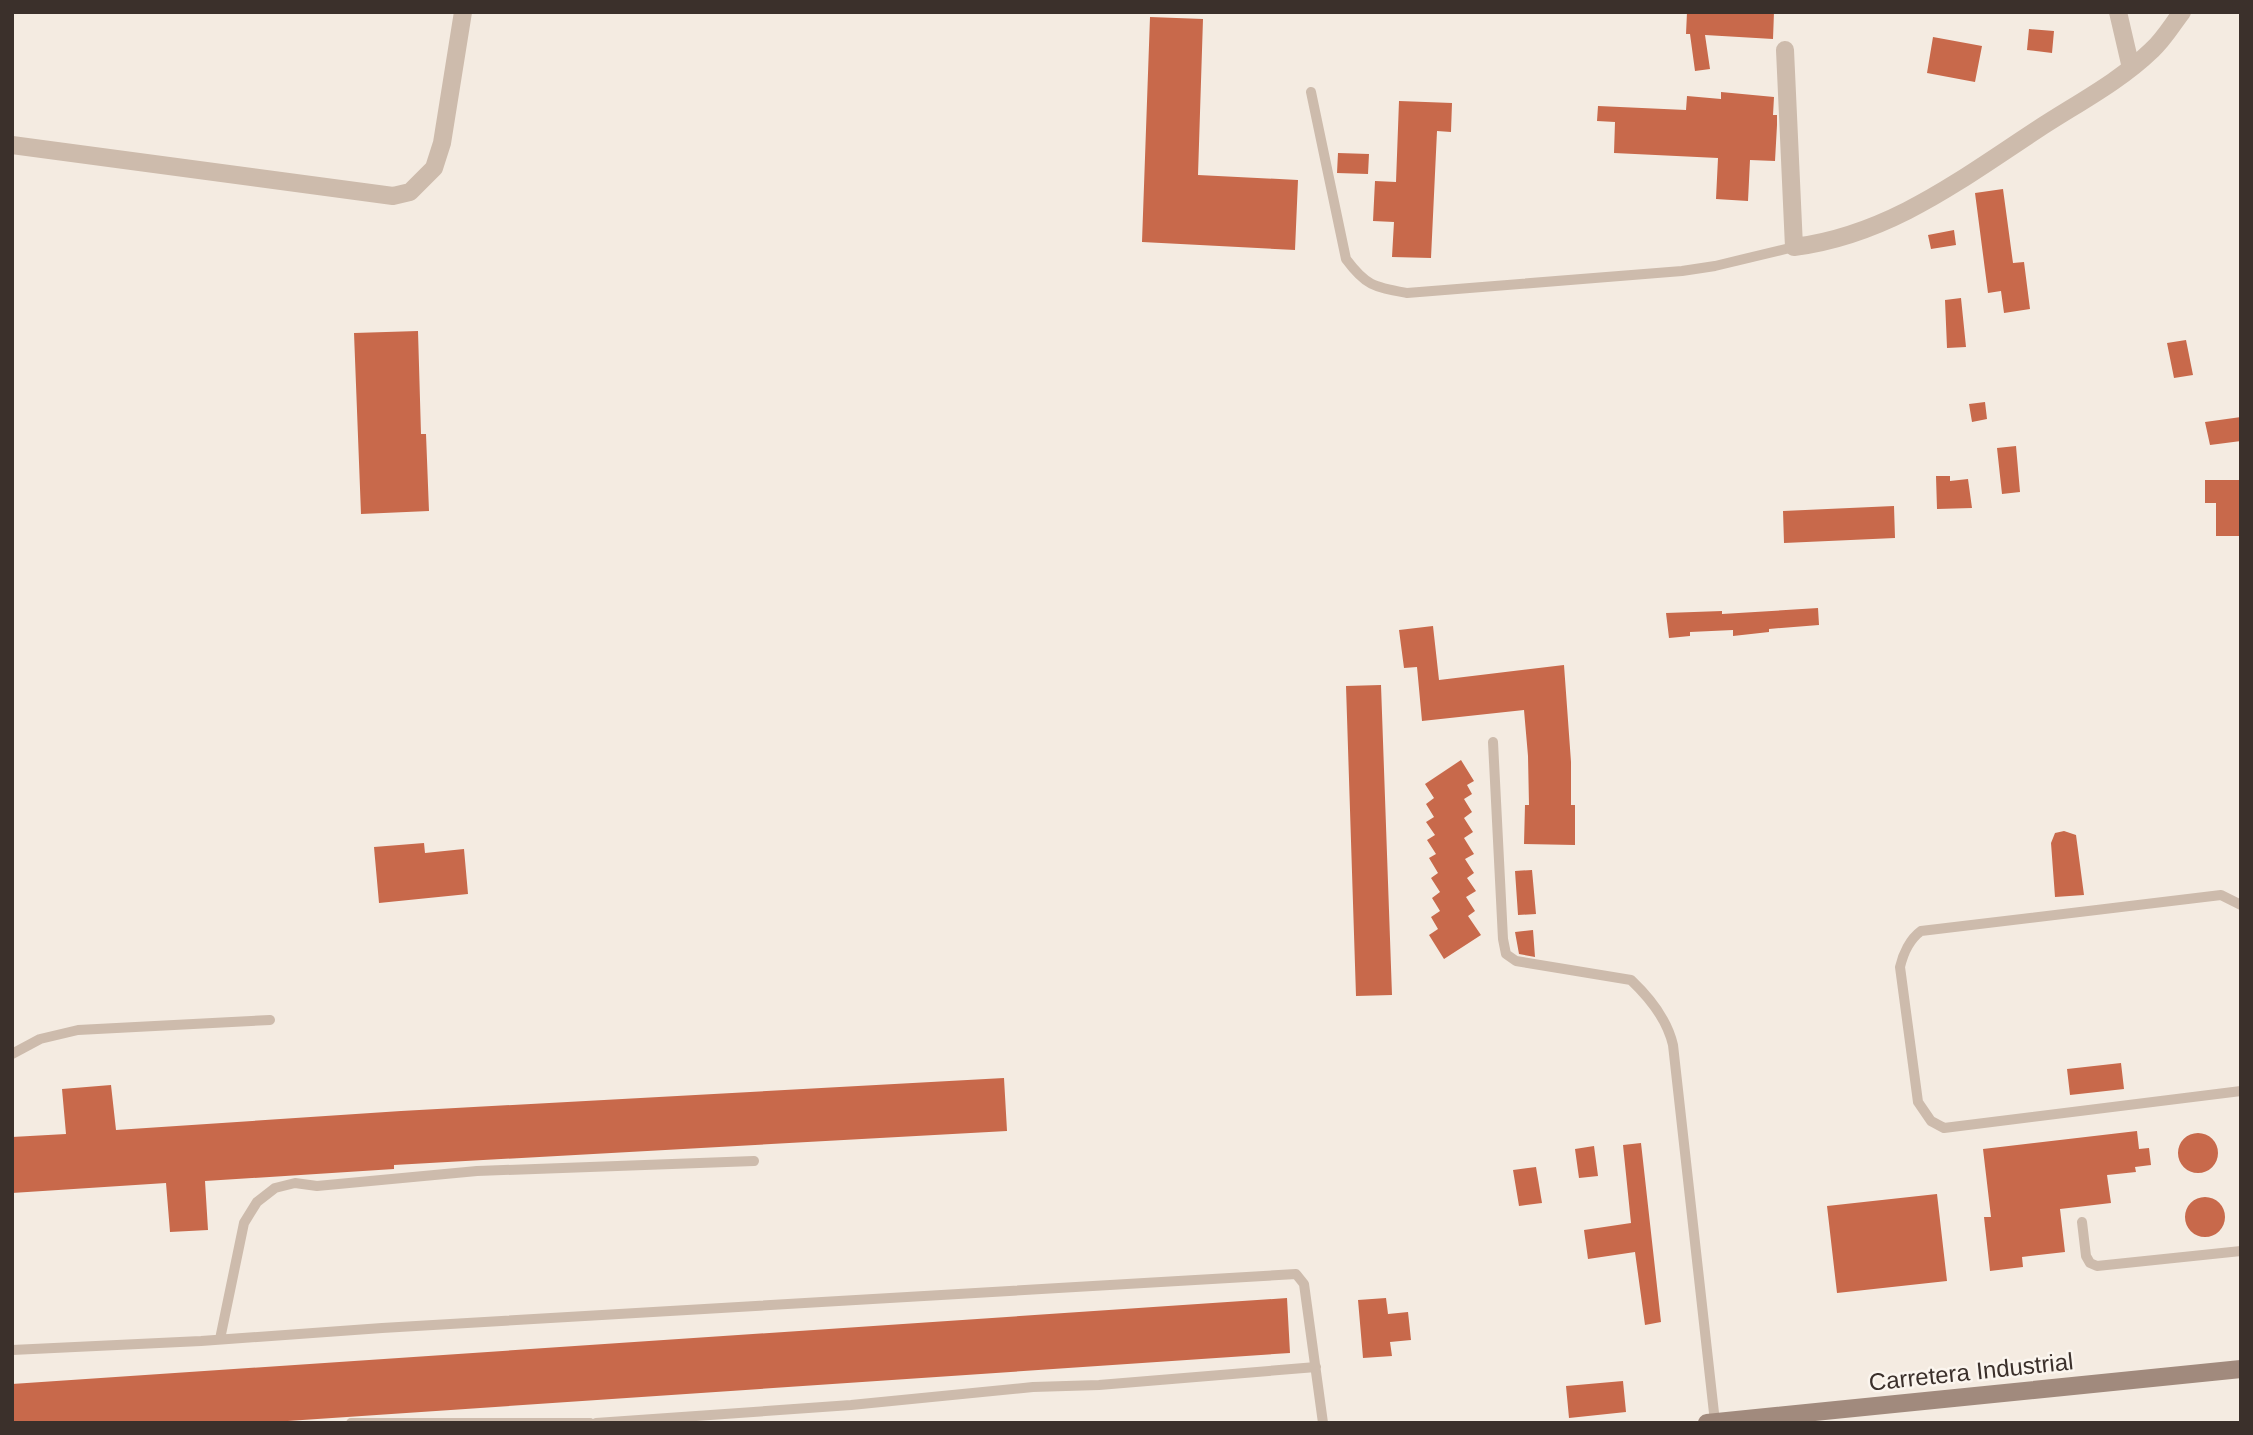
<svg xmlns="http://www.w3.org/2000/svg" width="2253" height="1435" font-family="Helvetica,sans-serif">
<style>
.building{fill:#c8694b}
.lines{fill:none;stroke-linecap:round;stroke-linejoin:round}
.service{stroke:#cdbbac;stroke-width:10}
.minor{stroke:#cdbbac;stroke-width:18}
.secondary{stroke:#a18a7d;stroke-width:18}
.labels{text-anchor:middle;stroke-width:5;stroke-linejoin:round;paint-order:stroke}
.street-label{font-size:24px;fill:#3b302b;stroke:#fbf5ee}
</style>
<rect width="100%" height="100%" fill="#f4ebe1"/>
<!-- building -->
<path class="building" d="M1687,12H1774L1773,39L1705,35L1710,69L1695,71L1690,34H1686Z
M1150,17L1203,19L1198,175L1298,180L1295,250L1142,242Z
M2029,29L2054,31L2052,53L2027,50Z
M1933,37L1982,46L1975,82L1927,73Z
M1721,92L1774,97L1773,115H1777V125L1775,161L1750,160L1748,201L1716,199L1718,158L1614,153L1615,122L1597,121L1598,106L1686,110L1687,96L1721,99Z
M1399,101L1452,103L1451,132L1437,131L1431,258L1392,257L1394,222L1373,221L1375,181L1396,182Z
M1338,153L1369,154L1368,174L1337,173Z
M2003,189L2013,263L2024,262L2030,309L2004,313L2001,291L1988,293L1975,193Z
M1954,230L1956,245L1931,249L1928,235Z
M1961,298L1966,347L1947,348L1945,300Z
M418,331L421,434H426L429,511L361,514L354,333Z
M2186,340L2193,375L2174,378L2167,343Z
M1985,402L1987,419L1972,422L1969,404Z
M2241,417V441L2210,445L2205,422Z
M2016,446L2020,492L2002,494L1997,448Z
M1936,476H1950V481L1968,479L1972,508L1937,509Z
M2205,480H2241V536H2216V503H2205Z
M1894,506L1895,538L1784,543L1783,511Z
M1818,608L1819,625L1769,629V632L1733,636V630L1690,632V636L1669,638L1666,613L1722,611V614Z
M1433,626L1439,680L1564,665L1571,762V805H1575V845L1524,844L1525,805H1529L1528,756L1524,710L1422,721L1417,667L1404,668L1399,630Z
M1381,685L1392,995L1356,996L1346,686Z
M1461,760L1474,781L1467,785L1472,794L1464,799L1472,812L1464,818L1473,832L1464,838L1474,854L1465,859L1474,873L1467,878L1476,891L1466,897L1475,911L1468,916L1481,935L1444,959L1429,935L1438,929L1431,917L1440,911L1432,898L1440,892L1431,878L1438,873L1429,858L1436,854L1427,840L1435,835L1426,822L1434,817L1426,804L1434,798L1425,784Z
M2064,831L2076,835L2084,895L2055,897L2051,843L2055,833Z
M424,843L425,853L464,849L468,894L379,903L374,847Z
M1532,870L1536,914L1518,915L1515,871Z
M1533,930L1535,957L1519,954L1515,932Z
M2121,1063L2124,1089L2070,1095L2067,1069Z
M1004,1078L1007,1131L394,1165V1169L205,1181L208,1230L170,1232L166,1183L12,1193V1137L66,1134L62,1089L111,1085L116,1130L401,1111Z
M2137,1131L2139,1149L2149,1148L2151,1165L2135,1167L2136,1172L2107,1175L2111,1203L2060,1209L2065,1252L2022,1257L2023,1267L1990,1271L1984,1217H1991L1983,1149Z
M2178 1153a20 20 0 1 1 40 0a20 20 0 1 1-40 0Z
M1641,1143L1661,1322L1645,1325L1635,1252L1588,1259L1584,1230L1631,1223L1623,1145Z
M1594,1146L1598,1176L1579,1178L1575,1149Z
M1536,1167L1542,1203L1519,1206L1513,1170Z
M1937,1194L1947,1281L1837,1293L1827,1206Z
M2185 1217a20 20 0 1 1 40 0a20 20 0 1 1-40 0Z
M1287,1298L1290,1353L258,1423H12V1384Z
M1386,1298L1388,1314L1408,1312L1411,1340L1390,1342L1392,1356L1363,1358L1358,1300Z
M1623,1381L1626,1412L1569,1418L1566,1386Z"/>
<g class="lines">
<!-- service -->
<path class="service" d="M1311,92L1346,259C1366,286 1374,287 1407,293L1682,271L1715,266L1794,247
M1493,742L1503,939L1506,954L1516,961L1631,980C1650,998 1667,1019 1673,1045L1715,1422
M2241,905L2221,895L1921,931C1910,939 1903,954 1900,967L1918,1102L1931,1121L1944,1128L2241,1091
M12,1054L40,1039L78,1030L270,1020
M2082,1222L2086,1256L2090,1263L2097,1266L2241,1251
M220,1339L244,1223L257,1202L275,1188L295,1183L317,1186L477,1171L754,1161
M12,1350L201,1341L382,1328L1296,1274L1304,1284L1323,1423
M351,1423H590
M596,1423L851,1405L1033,1387L1099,1385L1316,1367"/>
<!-- minor -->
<path class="minor" d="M2118,12L2131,68
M1785,50L1794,247C1889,235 1960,180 2038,129C2076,104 2119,82 2152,50C2164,39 2172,25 2182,12
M12,145L393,196L410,192L434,168L442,143L463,12"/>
<!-- secondary -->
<path class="secondary" d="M1707,1423L2241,1369"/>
</g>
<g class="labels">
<!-- street labels -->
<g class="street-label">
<text transform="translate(1971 1372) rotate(-6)" y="8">Carretera Industrial</text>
</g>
</g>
<!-- border -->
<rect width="2253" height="1435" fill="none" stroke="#3b302b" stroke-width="28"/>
</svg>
